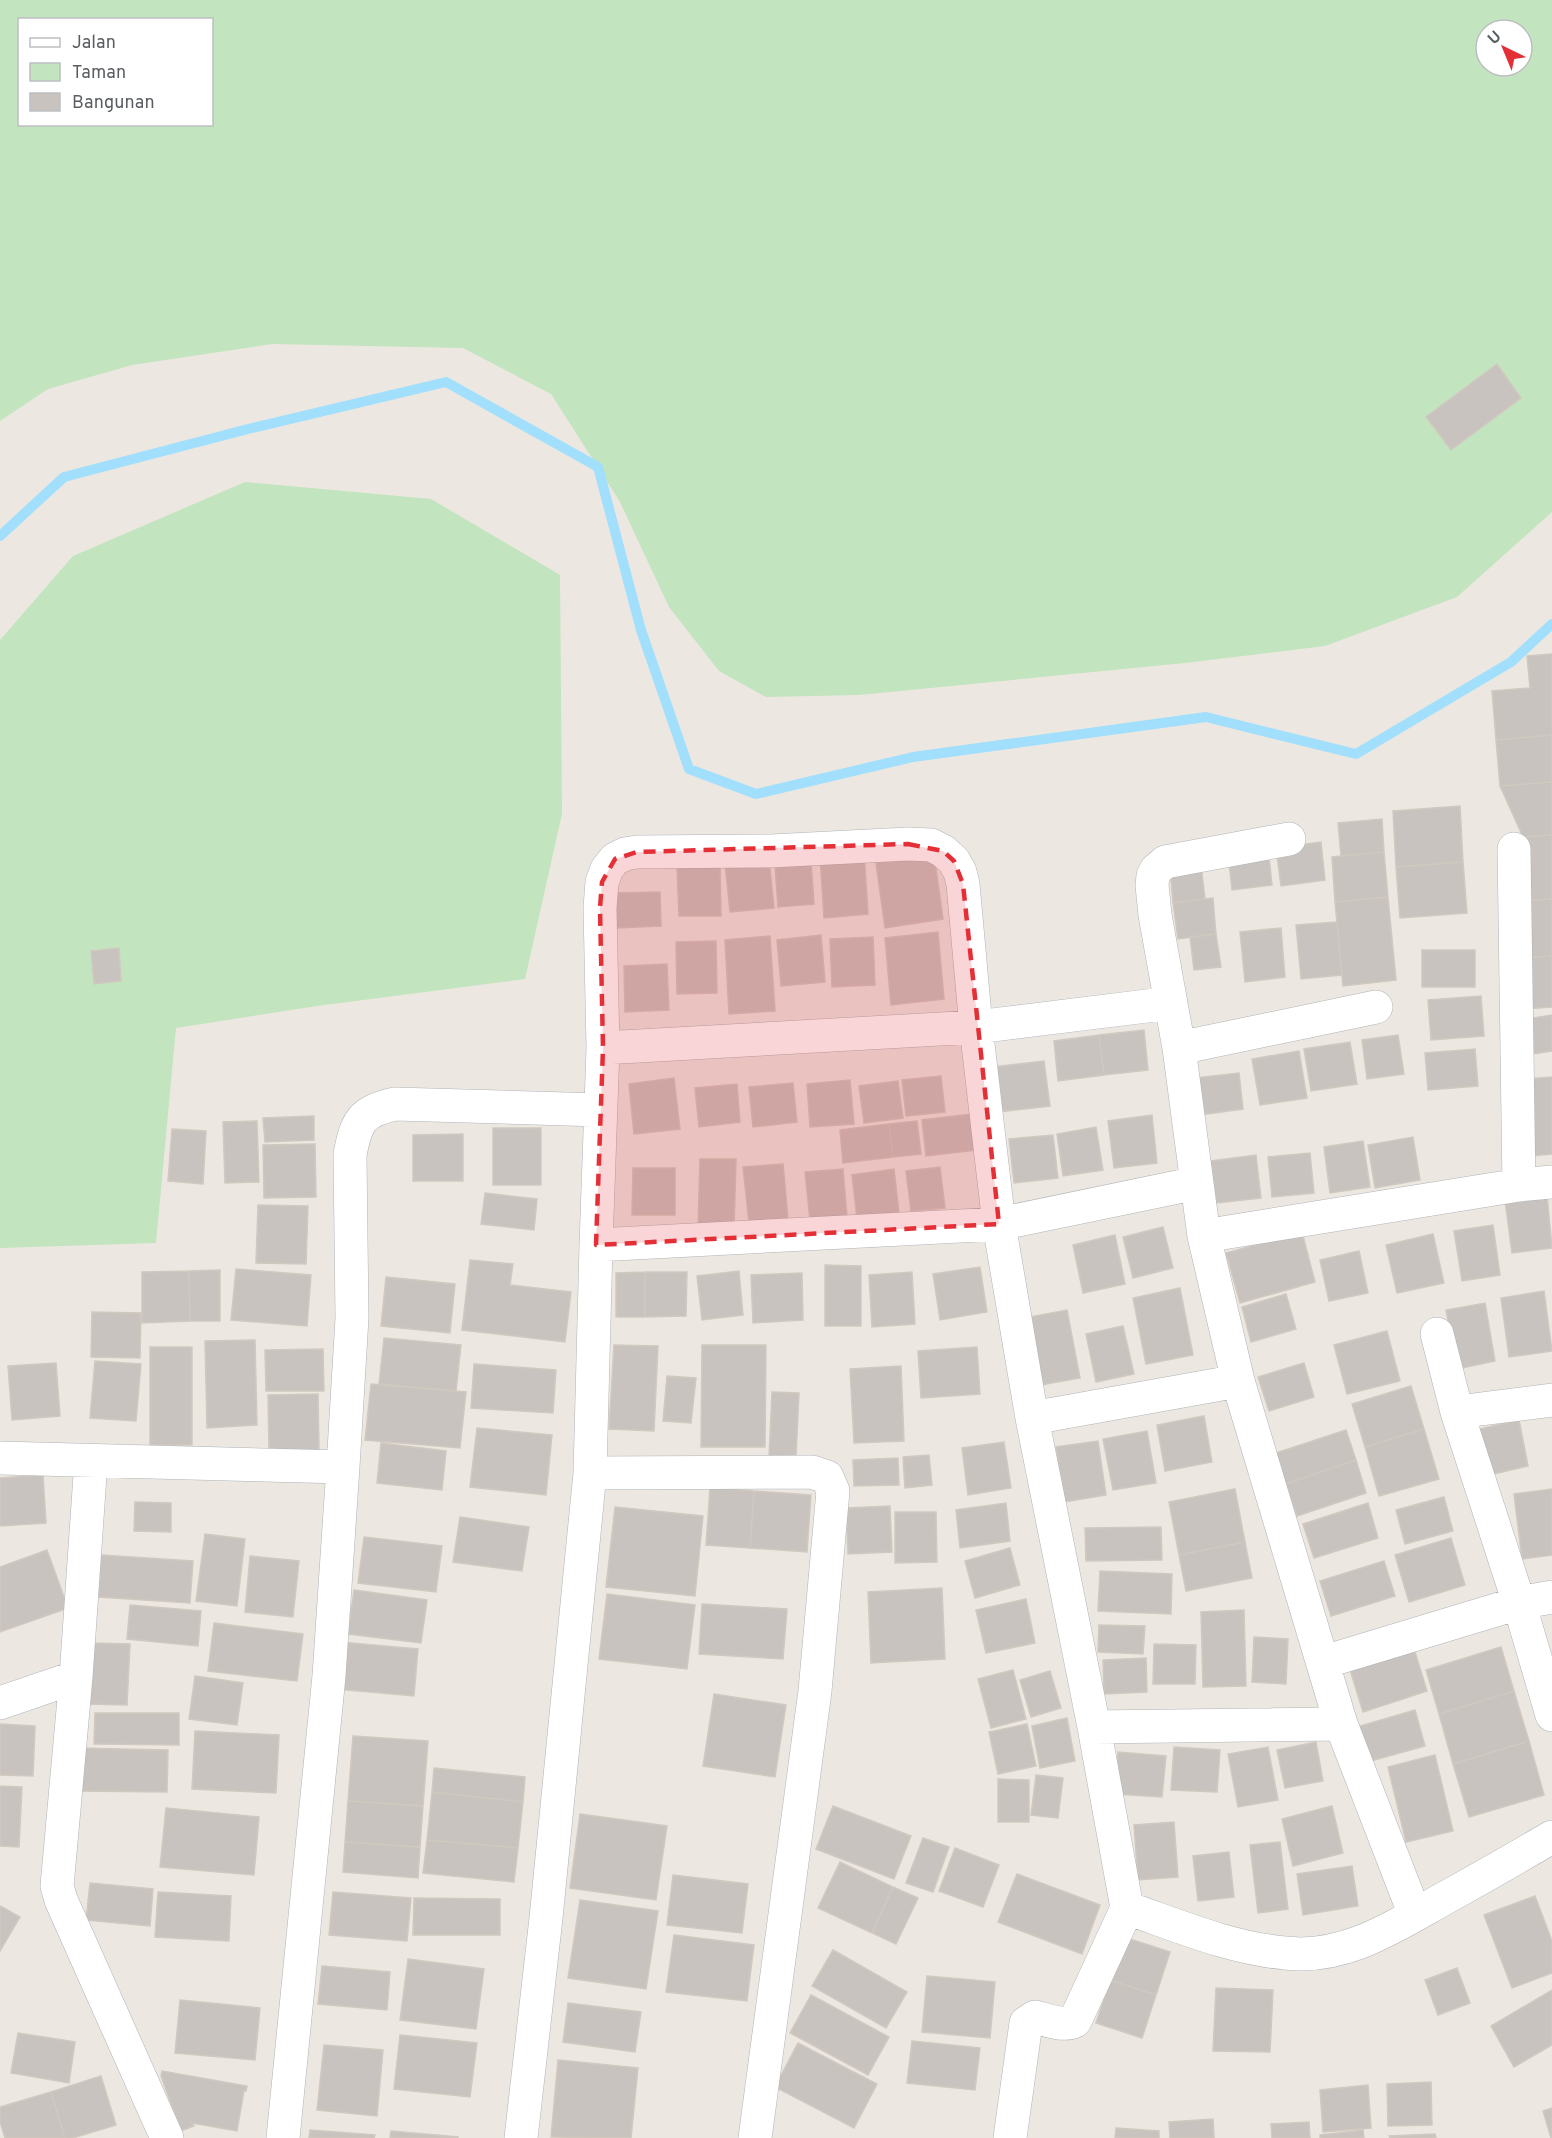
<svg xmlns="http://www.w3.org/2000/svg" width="1552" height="2138" font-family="Overpass,sans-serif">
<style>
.green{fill:#c2e4be;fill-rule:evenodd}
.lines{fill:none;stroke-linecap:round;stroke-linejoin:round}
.stream{stroke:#a1dffc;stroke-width:10}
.building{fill:#c8c3be;stroke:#d1c9c0;stroke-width:1.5}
.minor-casing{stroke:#afb3b6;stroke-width:34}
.minor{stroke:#fff;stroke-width:33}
.marked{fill:#e42f37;fill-opacity:0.2;stroke:#e42f37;stroke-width:4.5;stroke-dasharray:12 8;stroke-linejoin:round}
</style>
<rect width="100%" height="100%" fill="#ece8e1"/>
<!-- green -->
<path class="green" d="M0,0H1552V512L1457,597L1325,646L1185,663L859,695L766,697L719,671L669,607L620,502L551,394L463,348L272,344L132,365L48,389L0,421ZM20,20H212V124H20ZM1486,30H1522V66H1486Z
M245,482L431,499L560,575L562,814L525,979L317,1006L176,1028L156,1243L0,1248V640L73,556Z"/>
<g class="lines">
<!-- stream -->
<path class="stream" d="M0,536L64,477L248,429L446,382L598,467L641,630L689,769L756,794L913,757L1206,717L1356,754L1511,662L1552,624"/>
</g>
<!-- building -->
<path class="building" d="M1497,364L1521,398L1451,450L1426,417Z
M1552,654V735L1496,740L1492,691L1530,688L1527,656Z
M1552,735V782L1500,786L1496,740Z
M1552,782V835L1523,837L1500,786Z
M1460,806L1463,862L1396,867L1393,811Z
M1382,819L1384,852L1341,856L1338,823Z
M1552,835V899L1518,901L1515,838Z
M1321,842L1325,880L1281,886L1276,848Z
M1268,848L1272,885L1232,890L1228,853Z
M864,852L868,914L824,918L820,855Z
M1384,852L1388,897L1335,902L1332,857Z
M934,854L943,919L885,928L876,863Z
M769,859L774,908L730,912L725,863Z
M811,861L814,904L778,907L775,865Z
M1463,862L1467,913L1400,918L1396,867Z
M1201,865L1205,899L1173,903L1170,868Z
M720,866L721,916H679L677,867Z
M660,892L661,926L616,928V893Z
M1388,897L1396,980L1343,986L1335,902Z
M1213,898L1216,934L1178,939L1173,903Z
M1552,899V956L1522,958L1518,901Z
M1337,922L1342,975L1301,979L1296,925Z
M1281,928L1285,977L1245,982L1240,932Z
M938,932L944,999L891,1005L885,938Z
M1216,934L1221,967L1194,970L1190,937Z
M821,935L825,982L781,986L777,940Z
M770,936L775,1011L729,1014L725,940Z
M873,937L875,985L832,987L830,939Z
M716,941L717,993L677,994L676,942Z
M119,948L121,981L94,984L91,951Z
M1422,950H1475V987H1422Z
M1552,956V1007L1525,1009L1522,958Z
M667,964L669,1010L625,1012L624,966Z
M1481,996L1484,1036L1431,1040L1428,1000Z
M1552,1015V1051L1527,1055L1521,1020Z
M1144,1030L1148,1070L1104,1075L1099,1035Z
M1099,1035L1104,1075L1058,1081L1054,1041Z
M1398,1035L1404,1074L1367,1079L1362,1040Z
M1350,1042L1357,1084L1311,1091L1304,1049Z
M1475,1049L1478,1086L1428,1090L1425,1053Z
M1299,1051L1307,1098L1260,1105L1252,1059Z
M1044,1061L1050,1106L998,1112L993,1067Z
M1239,1073L1243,1109L1200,1115L1195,1078Z
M941,1076L945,1112L906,1116L902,1080Z
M1552,1077V1154L1531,1156L1526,1079Z
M674,1078L680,1129L634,1134L629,1084Z
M850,1080L854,1124L810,1127L807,1084Z
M898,1081L903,1118L864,1123L859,1086Z
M793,1083L797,1122L753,1127L749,1087Z
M737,1084L740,1122L699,1127L695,1088Z
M971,1114L976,1150L926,1156L922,1120Z
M1152,1115L1157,1163L1114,1168L1108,1121Z
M314,1116V1140L265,1142L263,1118Z
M257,1121L259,1182L225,1183L223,1122Z
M917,1121L921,1154L893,1157L889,1124Z
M889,1124L893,1157L843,1163L840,1130Z
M1096,1127L1103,1170L1063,1176L1057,1134Z
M493,1128H541V1185H493Z
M172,1129L206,1131L203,1184L168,1181Z
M463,1134V1181H413V1135Z
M1053,1135L1058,1178L1014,1183L1009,1139Z
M1413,1137L1420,1180L1375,1188L1368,1145Z
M1363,1141L1370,1187L1330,1193L1324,1147Z
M315,1144L316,1197L264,1198L263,1145Z
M1310,1153L1314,1193L1272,1197L1268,1157Z
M1256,1155L1261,1198L1216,1203L1211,1161Z
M700,1159H736L734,1229H698Z
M783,1164L788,1219L749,1223L743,1167Z
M940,1167L945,1208L911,1211L906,1171Z
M633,1168H675V1215H632Z
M843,1169L847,1217L810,1220L805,1172Z
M894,1169L899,1213L857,1218L852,1175Z
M485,1193L537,1199L534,1230L481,1224Z
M1547,1195L1552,1248L1512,1253L1505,1201Z
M258,1205L308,1206L306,1264L256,1263Z
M1493,1225L1500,1275L1462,1281L1454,1231Z
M1163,1227L1173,1268L1133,1278L1123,1237Z
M1302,1232L1315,1282L1240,1303L1226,1253Z
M1433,1234L1444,1283L1397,1293L1386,1245Z
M1115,1235L1125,1284L1083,1293L1073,1245Z
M1359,1251L1368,1293L1329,1301L1320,1260Z
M470,1260L513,1264L510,1285L571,1292L565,1342L462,1330Z
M825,1265L861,1266V1326H825Z
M980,1267L987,1312L940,1320L933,1274Z
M236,1269L311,1275L307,1326L231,1320Z
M220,1270V1321H190L189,1271Z
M189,1271L190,1321L142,1323V1272Z
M739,1271L743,1315L702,1320L697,1276Z
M645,1272H687L686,1316L645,1317Z
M645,1272V1317H616V1273Z
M912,1272L915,1324L872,1327L869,1275Z
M802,1273L803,1320L753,1323L751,1275Z
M386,1277L455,1284L450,1333L381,1326Z
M1180,1288L1193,1355L1146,1364L1133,1298Z
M1544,1291L1552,1351L1509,1357L1501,1298Z
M1286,1294L1296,1329L1251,1342L1242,1307Z
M1485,1303L1495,1361L1457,1369L1446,1310Z
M1067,1310L1080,1378L1036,1386L1024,1318Z
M92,1312L141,1313L140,1358L91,1357Z
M1123,1326L1134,1374L1096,1382L1086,1334Z
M1387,1331L1400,1381L1347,1394L1334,1345Z
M384,1338L461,1345L456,1391L379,1384Z
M255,1340L257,1425L207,1428L205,1341Z
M614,1345L658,1346L654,1431L609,1429Z
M702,1345H766L765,1447H701Z
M150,1347H192V1445H150Z
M977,1347L980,1394L921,1398L918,1351Z
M323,1349L324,1391H266L265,1350Z
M95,1361L141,1364L136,1421L90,1418Z
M56,1363L60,1416L12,1420L8,1366Z
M1304,1363L1314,1397L1269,1411L1258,1377Z
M474,1364L556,1370L553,1413L471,1408Z
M901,1366L904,1441L854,1443L850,1369Z
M667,1376L696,1378L691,1423L663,1421Z
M371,1384L466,1392L460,1448L365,1440Z
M1411,1386L1424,1429L1365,1447L1352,1404Z
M772,1392L799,1393L796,1458L769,1457Z
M318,1394L319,1450L269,1451L268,1395Z
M1204,1416L1212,1462L1165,1471L1157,1425Z
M1519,1420L1528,1466L1489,1475L1480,1429Z
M477,1428L552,1435L546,1495L470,1487Z
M1424,1429L1439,1479L1379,1496L1365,1447Z
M1346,1430L1356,1460L1286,1484L1276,1453Z
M1147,1431L1156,1483L1113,1490L1103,1439Z
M1098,1441L1106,1495L1065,1502L1056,1447Z
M1004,1442L1011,1488L968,1495L962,1448Z
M381,1443L446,1451L442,1490L377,1483Z
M929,1455L932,1485L905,1488L903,1457Z
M898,1458L899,1485L854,1486L853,1460Z
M1356,1460L1366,1493L1297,1516L1286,1484Z
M43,1475L46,1523L0,1526V1478Z
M710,1488L754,1491L750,1548L706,1545Z
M1235,1489L1245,1542L1179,1555L1169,1502Z
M1552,1489V1555L1522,1559L1514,1494Z
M754,1491L811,1495L807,1552L750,1548Z
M1444,1497L1453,1531L1405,1544L1396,1510Z
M135,1502L171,1503V1532L134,1531Z
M1006,1503L1010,1541L960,1548L956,1510Z
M1368,1503L1378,1538L1314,1558L1303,1524Z
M890,1506L892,1552L848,1554L846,1508Z
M615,1507L703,1516L695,1596L606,1587Z
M895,1512H936L937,1562L895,1563Z
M460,1517L529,1527L522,1571L453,1562Z
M1161,1527L1162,1560L1086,1561L1085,1528Z
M205,1534L245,1539L237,1606L196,1601Z
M364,1537L442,1546L436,1592L358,1583Z
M1451,1538L1465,1585L1409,1602L1395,1555Z
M1245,1542L1252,1578L1186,1591L1179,1555Z
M1010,1548L1020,1585L975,1598L965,1561Z
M47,1550L68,1608L0,1632V1567Z
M101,1555L193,1561L190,1603L98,1597Z
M250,1556L299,1561L293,1617L245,1612Z
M1384,1561L1395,1596L1331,1616L1320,1581Z
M1100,1571L1172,1574L1171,1614L1098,1611Z
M942,1588L945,1659L871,1663L868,1592Z
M354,1590L427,1600L421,1643L348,1634Z
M607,1594L695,1605L687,1669L599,1659Z
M1026,1599L1035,1643L986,1653L976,1610Z
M702,1604L787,1609L783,1659L699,1654Z
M130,1605L201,1611L198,1646L127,1639Z
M1244,1610L1246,1686L1203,1687L1201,1612Z
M214,1623L303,1634L297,1681L208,1671Z
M1099,1625L1145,1626L1143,1654L1098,1652Z
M1254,1637L1288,1639L1286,1684L1252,1682Z
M340,1642L418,1649L414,1696L336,1689Z
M1412,1642L1427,1691L1363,1712L1348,1663Z
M89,1643L130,1644L127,1705L87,1704Z
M1154,1644L1196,1645L1195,1684H1153Z
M1501,1647L1514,1691L1439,1714L1426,1670Z
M1146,1658L1147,1692L1104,1694L1103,1660Z
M1013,1670L1026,1719L991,1728L978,1679Z
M1050,1671L1061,1708L1031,1717L1020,1680Z
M195,1676L243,1683L237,1725L189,1719Z
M1514,1691L1529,1741L1453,1764L1439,1714Z
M714,1694L786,1705L775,1777L703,1766Z
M1415,1710L1425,1746L1367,1762L1357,1727Z
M95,1713H179V1745L94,1744Z
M1067,1718L1075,1761L1040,1768L1032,1726Z
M0,1724L35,1726L33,1776L0,1775Z
M1027,1724L1036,1766L998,1774L989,1732Z
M195,1731L279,1735L276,1793L192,1789Z
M353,1736L428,1741L423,1806L348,1801Z
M1529,1741L1544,1795L1469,1817L1453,1764Z
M1316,1742L1323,1781L1285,1788L1277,1750Z
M1174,1747L1220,1750L1217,1792L1171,1790Z
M1268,1747L1278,1800L1238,1807L1228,1754Z
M77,1748L168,1750L167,1792L76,1791Z
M1118,1752L1166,1756L1162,1797L1115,1794Z
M1435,1755L1453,1831L1406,1842L1388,1767Z
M434,1768L525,1777L523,1802L432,1792Z
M1036,1775L1063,1778L1058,1818L1031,1815Z
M998,1779L1029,1780V1822H998Z
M0,1786L22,1787L19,1847L0,1846Z
M432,1792L523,1802L518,1848L427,1840Z
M348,1801L423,1806L420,1847L345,1842Z
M833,1806L911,1836L894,1879L816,1849Z
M1332,1806L1343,1853L1293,1866L1282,1819Z
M166,1808L259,1817L254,1875L160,1867Z
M580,1814L667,1826L656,1900L570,1888Z
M1174,1822L1178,1877L1138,1880L1134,1825Z
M923,1838L949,1847L933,1892L906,1883Z
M427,1840L518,1848L514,1882L423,1873Z
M345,1842L420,1847L418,1878L343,1872Z
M1280,1842L1288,1909L1258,1913L1250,1845Z
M955,1848L999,1865L983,1907L939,1891Z
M1229,1852L1234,1897L1198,1901L1193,1856Z
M840,1862L893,1887L872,1933L818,1908Z
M1352,1866L1358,1906L1303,1915L1297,1874Z
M1017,1874L1100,1905L1082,1954L998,1922Z
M673,1875L748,1884L742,1933L667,1925Z
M90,1883L153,1889L150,1926L86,1920Z
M893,1887L918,1898L896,1944L872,1933Z
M158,1892L231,1896L229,1941L155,1937Z
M333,1892L411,1898L407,1941L329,1935Z
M1535,1896L1552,1941V1973L1512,1988L1484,1915Z
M414,1898L500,1899V1935H413Z
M580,1900L658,1911L646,1989L568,1978Z
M0,1906L20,1917L0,1951Z
M674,1935L754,1945L747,2001L666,1992Z
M1124,1937L1170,1952L1156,1995L1110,1980Z
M833,1950L907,1992L886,2028L812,1986Z
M408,1959L484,1969L476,2029L400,2020Z
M322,1966L390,1972L387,2010L318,2004Z
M1457,1968L1470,2003L1438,2015L1425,1980Z
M927,1976L995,1982L990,2038L922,2032Z
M1110,1980L1156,1995L1142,2038L1096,2023Z
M1216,1988L1273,1990L1270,2052L1213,2051Z
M1552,1990V2045L1514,2067L1491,2026Z
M811,1995L889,2037L868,2075L790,2033Z
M180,2000L260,2008L255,2060L175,2053Z
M568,2003L641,2012L635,2052L563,2042Z
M18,2033L75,2042L69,2083L11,2073Z
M400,2035L477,2043L470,2097L394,2089Z
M912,2041L980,2048L975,2090L907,2083Z
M798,2043L877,2084L854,2128L775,2087Z
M324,2045L383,2050L377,2116L317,2110Z
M558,2060L638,2068L631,2138L551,2137Z
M162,2071L247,2086L246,2091H244L237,2131L192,2123L194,2126L181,2131L161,2076Z
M101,2076L116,2125L73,2138H65L51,2092Z
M1431,2082L1432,2125L1388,2126L1387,2084Z
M1368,2085L1371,2128L1323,2132L1320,2090Z
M51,2092L65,2138H5L0,2122V2107Z
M1552,2108V2138H1551L1543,2111Z
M1213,2119L1214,2138H1170L1169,2122Z
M1309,2122L1310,2138H1272L1271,2124Z
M1116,2128L1159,2131V2138H1115Z
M310,2130L375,2135L374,2138H309Z
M1363,2130L1364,2138H1320V2135Z
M391,2131L458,2137V2138H390Z
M1435,2134L1436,2138H1390L1389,2136Z"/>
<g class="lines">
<!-- minor casing -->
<g class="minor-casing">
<path id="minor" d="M1289,839L1165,862L1156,870L1153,876L1152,885L1155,915L1179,1048L1204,1236L1238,1381L1341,1724L1415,1915
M1514,849L1519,1185L1552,1182
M603,1048L976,1027L1171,1003
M1179,1048L1376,1007
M1204,1236L1519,1185
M596,1245L999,1224L1197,1183
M1437,1334L1457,1412L1519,1603L1552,1715
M1457,1412L1552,1400
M1032,1418L1238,1381
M0,1458L343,1467
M91,1461L76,1677L57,1886L61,1900L167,2138
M590,1473L812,1472L827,1477L833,1491L815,1691L755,2138
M1324,1662L1519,1603L1552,1597
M0,1703L76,1677
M1094,1727L1341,1724
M1127,1908C1179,1926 1230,1948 1285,1953C1345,1960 1395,1926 1445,1898C1481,1878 1516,1858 1552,1837
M283,2138L329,1676L343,1467L352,1318L350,1155C356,1122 361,1111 395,1104L601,1110
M521,2138L546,1918L590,1473L596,1245L603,1048L600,908L602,882L607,869L615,859L625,854L637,852L771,851L908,844L931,845L943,851L954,861L960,872L963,884L976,1027L999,1224L1032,1418L1094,1727L1127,1908L1075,2021C1064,2027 1047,2020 1035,2017L1026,2023L1010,2138"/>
</g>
<!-- minor -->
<use href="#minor" class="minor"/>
</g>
<!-- marked area -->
<path class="marked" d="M908,844L943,851L954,861L963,884L999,1224L596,1245L603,1048L600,908L602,882L615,859L637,852Z"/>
<!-- legend -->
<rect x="18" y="18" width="195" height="108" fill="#ffffff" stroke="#bdbfc0" stroke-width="1.5"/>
<rect x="30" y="38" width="30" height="9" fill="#ffffff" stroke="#bdbfc0" stroke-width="1.5"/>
<text x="72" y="48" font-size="18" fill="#5a5e62">Jalan</text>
<rect x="30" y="63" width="30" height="18" fill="#c2e4be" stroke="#bdbfc0" stroke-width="1.5"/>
<text x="72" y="78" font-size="18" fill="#5a5e62">Taman</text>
<rect x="30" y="93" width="30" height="18" fill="#c8c3be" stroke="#bdbfc0" stroke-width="1.5"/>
<text x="72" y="108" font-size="18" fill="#5a5e62">Bangunan</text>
<!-- north arrow -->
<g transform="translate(1504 48) rotate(317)"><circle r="28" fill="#ffffff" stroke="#bdbfc0" stroke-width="1.5"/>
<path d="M0-4.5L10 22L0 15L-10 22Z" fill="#e42f37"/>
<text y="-9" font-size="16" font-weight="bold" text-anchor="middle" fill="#5a5e62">U</text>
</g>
</svg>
